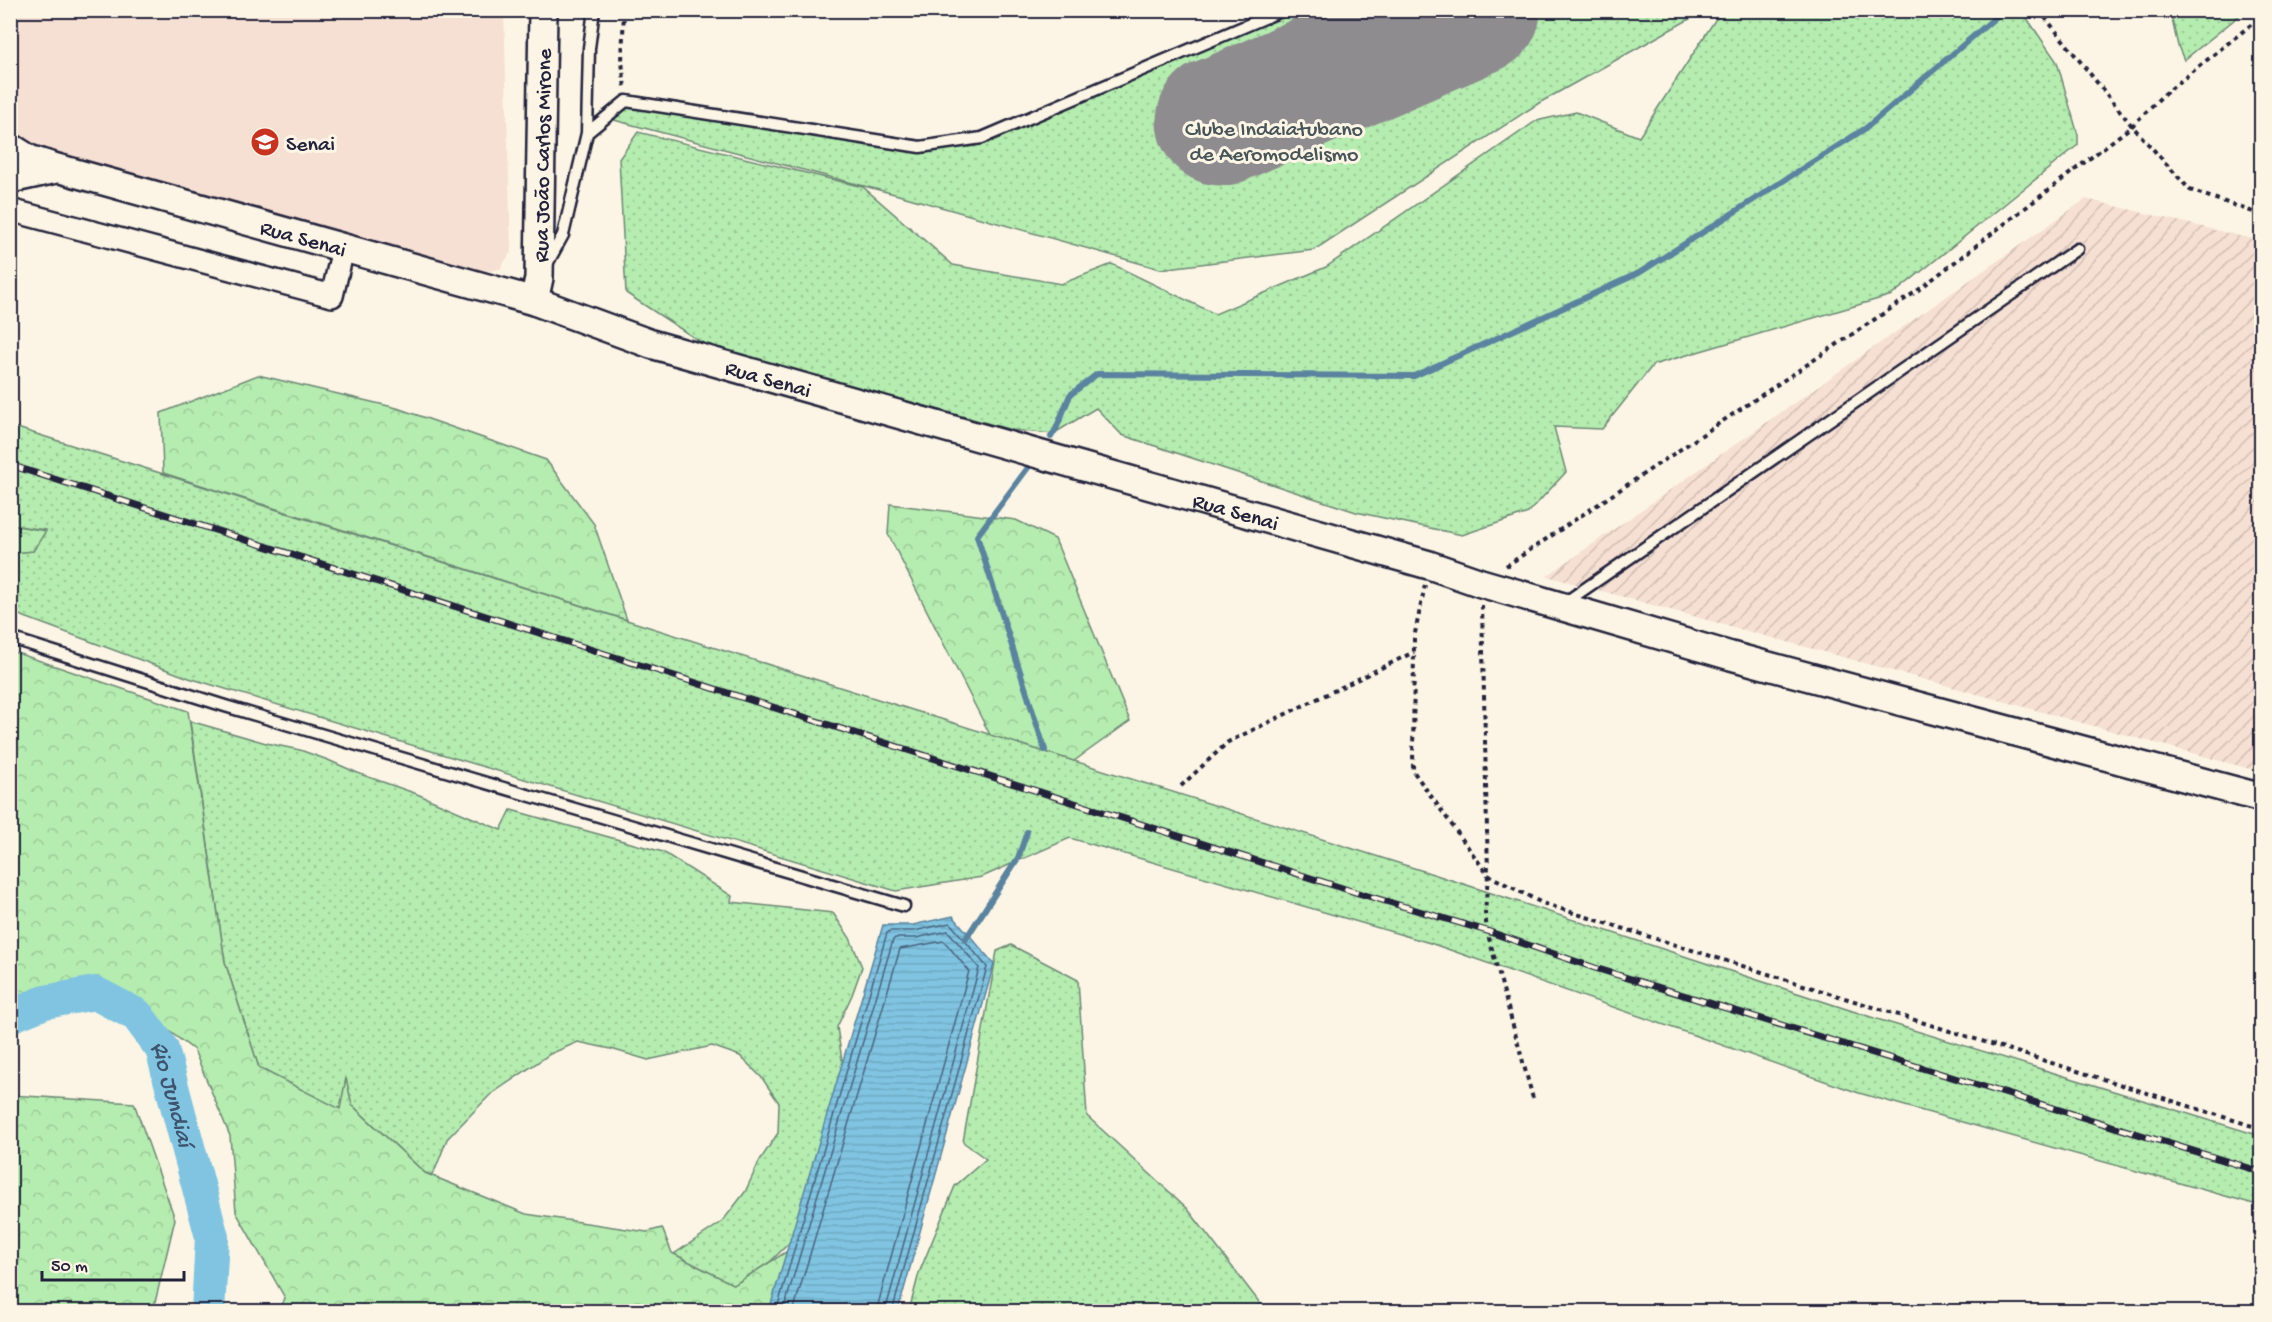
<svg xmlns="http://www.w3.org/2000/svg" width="2272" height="1322" font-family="'Gochi Hand',sans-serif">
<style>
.built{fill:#f6dfd3}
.industrial{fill:url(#industrial-furrows)}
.green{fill:url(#green-dots);stroke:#6c8775;stroke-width:1.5}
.forest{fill:url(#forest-crowns);stroke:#6c8775;stroke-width:1.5}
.water{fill:url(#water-rules);stroke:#5a839f;stroke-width:1.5}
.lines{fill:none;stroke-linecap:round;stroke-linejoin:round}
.shore{stroke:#48637d;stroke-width:1.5}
.stream{stroke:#5a839f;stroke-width:6}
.river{stroke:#80c4e1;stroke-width:34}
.runway{stroke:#8f8c90;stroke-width:129}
.service-casing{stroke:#22223b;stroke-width:15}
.minor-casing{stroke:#22223b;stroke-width:26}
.tertiary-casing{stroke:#22223b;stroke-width:32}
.path{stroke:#22223b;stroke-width:4;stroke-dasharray:4.5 4.5;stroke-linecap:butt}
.service{stroke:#fcf5e5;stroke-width:10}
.minor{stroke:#fcf5e5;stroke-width:21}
.tertiary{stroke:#fcf5e5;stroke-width:27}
.rail-casing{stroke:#22223b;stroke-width:7}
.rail{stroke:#fcf5e5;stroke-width:4.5;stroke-dasharray:14;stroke-linecap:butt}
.labels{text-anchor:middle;stroke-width:6;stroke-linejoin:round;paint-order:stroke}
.park-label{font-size:22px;fill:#475458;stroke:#fcf5e5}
.poi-label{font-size:22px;fill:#22223b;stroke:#fcf5e5;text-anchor:start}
.street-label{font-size:22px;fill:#22223b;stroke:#fcf5e5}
.water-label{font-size:24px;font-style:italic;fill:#3e536d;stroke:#fcf5e5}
</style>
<defs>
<pattern id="industrial-furrows" width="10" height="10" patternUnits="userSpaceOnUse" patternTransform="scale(1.5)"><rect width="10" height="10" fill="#f6dfd3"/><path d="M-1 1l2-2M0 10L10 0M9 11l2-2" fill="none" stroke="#d3bfb6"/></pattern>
<pattern id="green-dots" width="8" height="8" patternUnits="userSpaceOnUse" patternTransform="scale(1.5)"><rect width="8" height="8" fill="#b5ecaf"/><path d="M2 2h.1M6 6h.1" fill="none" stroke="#9bca97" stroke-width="1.8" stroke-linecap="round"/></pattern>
<pattern id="forest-crowns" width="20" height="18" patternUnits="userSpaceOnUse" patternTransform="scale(1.5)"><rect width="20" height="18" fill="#b5ecaf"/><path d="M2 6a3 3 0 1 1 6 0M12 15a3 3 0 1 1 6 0" fill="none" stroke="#9bca97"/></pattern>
<pattern id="water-rules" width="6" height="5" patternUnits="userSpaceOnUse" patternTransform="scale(1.5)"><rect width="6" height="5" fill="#80c4e1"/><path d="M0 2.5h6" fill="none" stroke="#6ea8c2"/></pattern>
</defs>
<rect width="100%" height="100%" fill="#fcf5e5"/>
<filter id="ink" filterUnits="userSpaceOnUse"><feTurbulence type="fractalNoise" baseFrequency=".0167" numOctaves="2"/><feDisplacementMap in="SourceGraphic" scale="12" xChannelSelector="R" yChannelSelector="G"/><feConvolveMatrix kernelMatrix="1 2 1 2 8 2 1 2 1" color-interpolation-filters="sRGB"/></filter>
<g filter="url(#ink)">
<!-- built -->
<path class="built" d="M10,11H504L511,252L500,269L472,274L36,150L11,134Z"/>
<!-- industrial -->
<path class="industrial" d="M2086,199L2261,241V772L1547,576Z"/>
<!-- green -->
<path class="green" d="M1285,11H1704L1539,103L1314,250L1160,269L902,196L614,120L626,101L920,147L982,138Z
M1727,11H2022L2057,62L2078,135V145L1892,295L1653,365L1602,429L1554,427L1566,472L1528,513L1462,535L1356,512L1122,435L1096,408L1053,434L1012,430L705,345L626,293L619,159L638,132L863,187L953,265L1061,284L1112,264L1215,314L1326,267L1536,121L1576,112L1639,137L1715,20Z
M2170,11V10L2245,11L2184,60L2178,46Z
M11,426L1433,874L1877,1019L2261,1136V1206L1859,1093L1430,943L1070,838L982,877L896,891L189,678L11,612L10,553L33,551L46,530L11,525Z
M190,721L266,743L300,750L328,760L360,774L417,794L501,830L511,810L663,852L732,896L731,902L833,913L850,938L862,967L852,995L837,1027L843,1067L792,1240L770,1262L734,1285L674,1254L722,1222L745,1192L760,1160L778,1133L779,1103L762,1078L740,1056L712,1046L648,1060L611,1049L578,1042L550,1054L490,1095L447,1139L436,1168L431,1175L425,1173L351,1104L346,1080L340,1110L259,1068L225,962Z
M1011,945L1078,980L1087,1116L1187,1208L1266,1311H909L919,1273L955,1186L986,1159L963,1142L997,951Z"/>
<!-- forest -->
<path class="forest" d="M258,375L397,408L546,460L594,524L627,620L163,473L161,413Z
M890,504L1016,520L1055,539L1130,721L1074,761L990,735L888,534Z
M10,525H11L46,531L33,551L11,553Z
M11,651L188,711L225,962L259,1068L340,1109L346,1078L352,1105L425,1173L526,1214L647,1232L662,1228L672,1253L734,1285L800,1243L790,1311H279L285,1298L236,1212L230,1136L194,1050L150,1017L61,991L11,1000Z
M10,1095L134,1103L175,1219L153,1311H11Z"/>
<!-- water -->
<path class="water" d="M953,916L994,964L898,1311H769L883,925H913Z"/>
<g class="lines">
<!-- shore -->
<path class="shore" d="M776,1312L887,933L890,931H914L950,923L987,967L892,1312
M783,1312L893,940L895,938H916L948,931L979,968L885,1312
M793,1312L900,949L944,941L969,971L876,1312"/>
<!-- stream -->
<path class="stream" d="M1051,437L1056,429L1070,395L1097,374L1414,376L1639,273L1866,128L2004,10
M1030,465L977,536L1045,750
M965,940L1018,858L1027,832"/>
<!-- river -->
<path class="river" id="s1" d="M10,1016L45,1002L95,993L137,1015L162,1049L212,1237L208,1312"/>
<!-- runway -->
<path class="runway" d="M1221,121L1476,10"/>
<!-- service casing -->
<g class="service-casing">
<path id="service" d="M587,133L589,48L594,10
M547,264L563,235L587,133L626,101L920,147L982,138L1283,10
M1563,604L2077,249
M10,638L225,706L904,906"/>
</g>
<!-- minor casing -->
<g class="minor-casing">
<path id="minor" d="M10,210L332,296L343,249"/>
</g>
<!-- tertiary casing -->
<g class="tertiary-casing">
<g id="tertiary">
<path id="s2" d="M10,147L29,159L57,168L534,301L651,344L1429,565L1481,583L1731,656L2262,798"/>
<path d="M10,179L56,169"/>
<path id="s3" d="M534,301L539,278L543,10"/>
</g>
</g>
<!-- path -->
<path class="path" d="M624,10L622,61L625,89
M2039,10L2132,126L2190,190L2262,215
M1506,566L1917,291L2132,126L2162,96L2262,16
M1425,585L1414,638L1413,771L1488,875L1542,903L2262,1129
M1482,605L1488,875L1485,913L1487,931L1534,1102
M1181,786L1228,742L1414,652"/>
<!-- service -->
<use href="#service" class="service"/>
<!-- minor -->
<use href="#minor" class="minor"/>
<!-- tertiary -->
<use href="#tertiary" class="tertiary"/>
<!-- rail casing -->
<g class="rail-casing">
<path id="rail" d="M10,465L1358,893L1487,931L1595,968L2262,1172"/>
</g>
<!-- rail -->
<use href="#rail" class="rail"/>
</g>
</g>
<!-- icons -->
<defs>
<g id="university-disc" transform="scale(1.5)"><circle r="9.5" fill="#c8321e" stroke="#fcf5e5"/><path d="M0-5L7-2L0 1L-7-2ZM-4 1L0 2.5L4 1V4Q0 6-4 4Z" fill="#fff"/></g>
</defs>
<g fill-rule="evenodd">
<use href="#university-disc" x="265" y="142"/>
</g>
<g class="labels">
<!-- park labels -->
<g class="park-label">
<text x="1274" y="135">Clube Indaiatubano<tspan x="1274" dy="25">de Aeromodelismo</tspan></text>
</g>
<!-- poi labels -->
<g class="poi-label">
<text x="286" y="150">Senai</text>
</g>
<!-- street labels -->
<g class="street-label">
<text dy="8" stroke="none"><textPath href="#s3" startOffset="146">Rua João Carlos Mirone</textPath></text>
<text dy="8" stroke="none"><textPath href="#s2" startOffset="308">Rua Senai</textPath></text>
<text dy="8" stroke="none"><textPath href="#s2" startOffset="794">Rua Senai</textPath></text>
<text dy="8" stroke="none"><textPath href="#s2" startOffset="1280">Rua Senai</textPath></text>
</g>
<!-- water labels -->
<g class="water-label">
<text dy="8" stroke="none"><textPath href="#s1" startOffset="224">Rio Jundiaí</textPath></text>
</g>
</g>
<!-- margin -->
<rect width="2272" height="1322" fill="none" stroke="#fcf5e5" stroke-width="36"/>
<rect x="18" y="18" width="2236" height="1286" fill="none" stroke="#22223b" stroke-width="2" filter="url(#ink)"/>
<!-- scale -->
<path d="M42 1271v9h142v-9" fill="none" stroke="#22223b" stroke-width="3"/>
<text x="51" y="1271" font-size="18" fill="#22223b" stroke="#fcf5e5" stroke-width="4.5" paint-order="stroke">50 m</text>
</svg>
